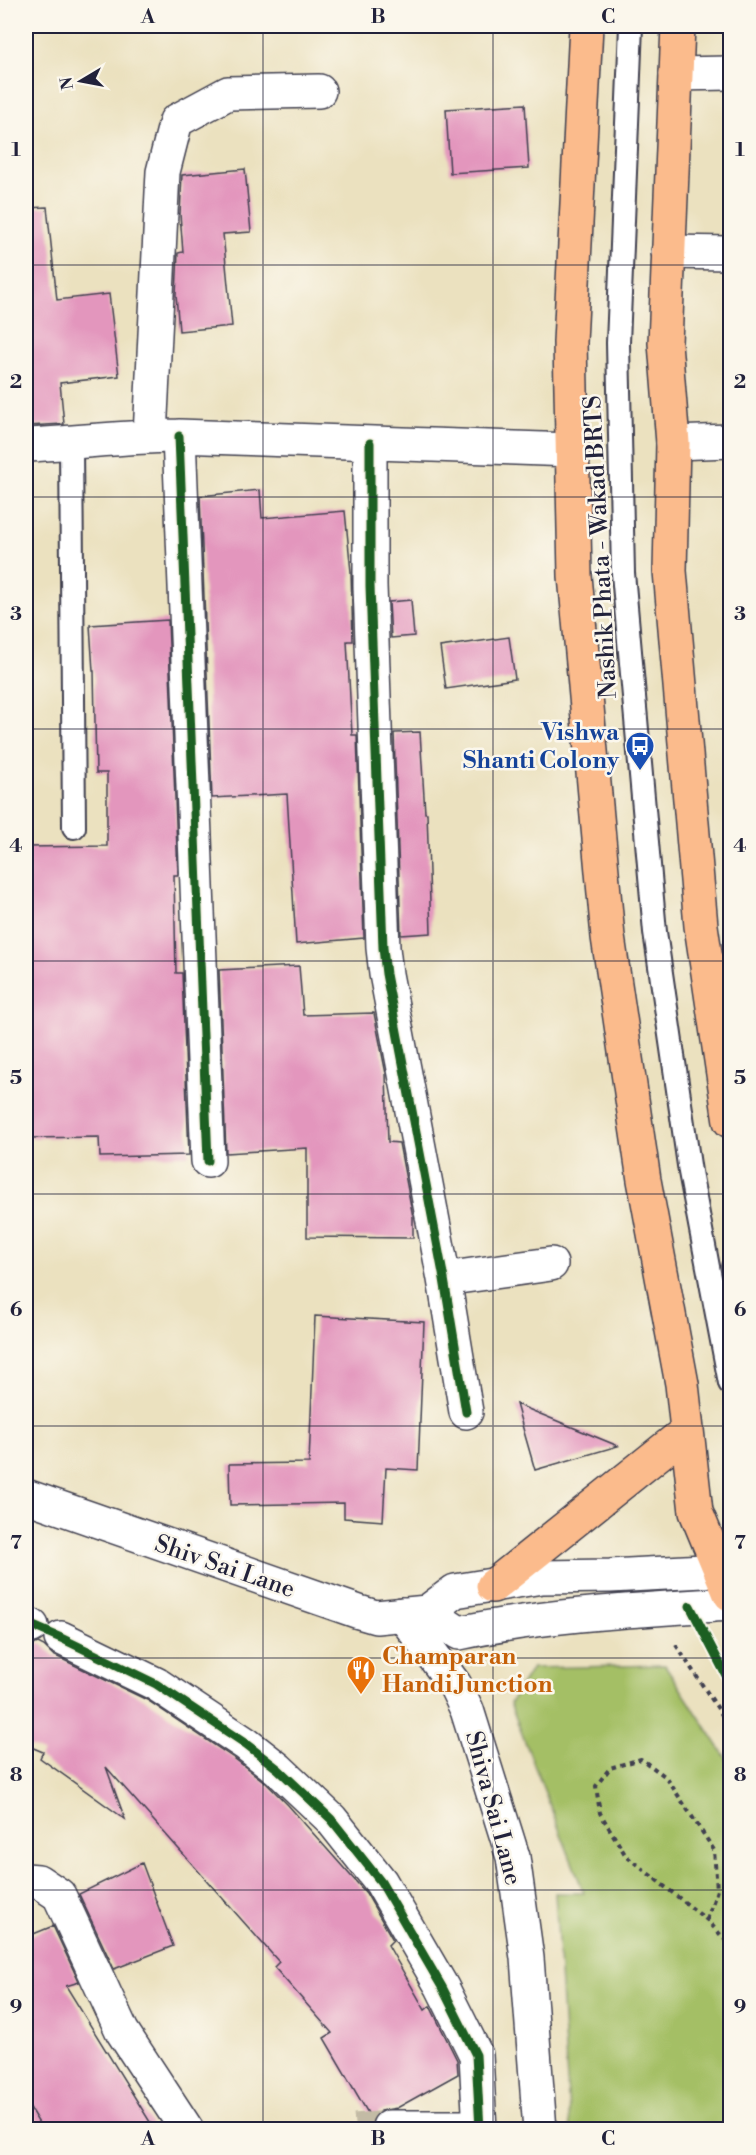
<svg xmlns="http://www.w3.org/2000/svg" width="756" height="2155" font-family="'Libre Bodoni',serif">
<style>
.green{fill:#a4bf65;stroke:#637050;stroke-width:1.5}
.building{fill:#e396bd}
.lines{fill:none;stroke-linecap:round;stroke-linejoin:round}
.minor-tunnel{stroke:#c3bba5;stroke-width:33;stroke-dasharray:33 16;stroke-linecap:butt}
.service-casing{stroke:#403f4f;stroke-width:26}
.minor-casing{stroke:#403f4f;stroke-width:36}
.tertiary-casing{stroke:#403f4f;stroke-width:36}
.primary-casing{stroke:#403f4f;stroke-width:36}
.path{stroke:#403f4f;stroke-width:4;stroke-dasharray:4.5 4.5;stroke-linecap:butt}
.service{stroke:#fff;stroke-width:22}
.minor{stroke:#fff;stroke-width:33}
.tertiary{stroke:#fff;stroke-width:33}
.primary{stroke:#fbbb8c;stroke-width:33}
.cycleway-casing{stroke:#fbf7ec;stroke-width:13}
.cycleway{stroke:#1b5e20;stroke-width:9}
.grid{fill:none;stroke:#22223b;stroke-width:1.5;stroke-opacity:0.55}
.labels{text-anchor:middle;stroke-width:5;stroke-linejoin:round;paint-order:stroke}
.street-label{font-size:24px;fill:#22223b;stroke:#fbf7ec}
.transit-label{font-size:24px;font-weight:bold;fill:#164399;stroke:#fbf7ec;text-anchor:end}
.food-label{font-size:24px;font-weight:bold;fill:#c56008;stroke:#fbf7ec;text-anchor:start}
.neatline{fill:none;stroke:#22223b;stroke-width:2}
.grid-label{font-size:20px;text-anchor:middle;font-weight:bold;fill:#22223b}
</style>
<rect width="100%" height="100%" fill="#fbf7ec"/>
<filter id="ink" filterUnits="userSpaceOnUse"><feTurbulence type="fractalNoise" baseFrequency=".0167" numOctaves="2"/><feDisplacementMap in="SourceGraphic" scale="12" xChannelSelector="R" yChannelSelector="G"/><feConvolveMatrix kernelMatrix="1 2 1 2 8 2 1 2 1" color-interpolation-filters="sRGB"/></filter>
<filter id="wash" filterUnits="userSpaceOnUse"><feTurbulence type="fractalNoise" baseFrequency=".008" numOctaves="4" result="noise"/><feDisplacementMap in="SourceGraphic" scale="24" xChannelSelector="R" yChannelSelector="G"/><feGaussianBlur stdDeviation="1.35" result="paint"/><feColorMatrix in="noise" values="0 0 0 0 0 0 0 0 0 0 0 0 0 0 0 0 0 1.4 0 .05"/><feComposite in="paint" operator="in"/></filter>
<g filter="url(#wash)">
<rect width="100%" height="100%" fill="#ebe1bf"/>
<!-- green -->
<path class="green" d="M665,1665L730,1764V2129H570L555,1893H584L510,1703L532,1668Z"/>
<g id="blocks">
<!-- building -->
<path class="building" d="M525,104L529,168L450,173L446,109Z
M245,169L251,232L223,234L232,326L179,331L176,295L178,253L183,252L180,214L182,175Z
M47,207L57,300L109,294L119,376L60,383L64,424L26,426V208Z
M260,490L262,518L345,511L351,572L353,641H347L352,735H357L364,938L296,944L287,794L212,798L200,496Z
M411,600L414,636L391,638L389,602Z
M168,620L178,875H174L176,973H182L189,1155L100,1157L99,1137L26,1138V847L107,846V773H96L94,671H93L90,625Z
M509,637L515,679L446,689L440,647Z
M420,732L425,813H427L431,933L401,935L394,733Z
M299,966L303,1015L374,1013L386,1074L388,1142L399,1143L413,1217V1238L307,1237V1148L226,1153L219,970Z
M315,1316L424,1322L418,1470L386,1468L383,1521L344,1518V1503L230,1505L229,1464L309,1463Z
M516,1404L618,1446L535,1470Z
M26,1643L33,1645L38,1643L44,1646L53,1655L147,1700L235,1759L266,1783L288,1805L366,1893L393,1940L388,1945L425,2010L430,2006L457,2060L458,2074L397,2108L380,2111L372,2120L324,2038L332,2033L274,1967L279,1962L106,1767L125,1819L40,1758L43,1752L26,1745Z
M142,1863L173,1946L114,1969L79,1894Z
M53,1926L79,1982L66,1986L155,2130H43L26,2102V1937Z"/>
</g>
</g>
<g filter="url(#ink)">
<use href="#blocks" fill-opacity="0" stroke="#403f4f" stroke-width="1.5"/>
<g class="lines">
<!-- minor-tunnel -->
<path class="minor-tunnel" d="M355,2130L389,2127"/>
<!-- service casing -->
<g class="service-casing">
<path id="service" d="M631,26L618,343L623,573L655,932L690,1172L730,1383
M71,443L74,827"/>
</g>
<!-- minor casing -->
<g class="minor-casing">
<path id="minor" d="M676,74L730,73
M668,252L730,253
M150,436L163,172L176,121L228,93L319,91
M179,436L208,1161
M370,443V586L383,948L386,974L444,1279L466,1412
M673,443L730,441
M26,445C77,443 128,436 179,436L572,450
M444,1279L551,1264
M402,1614L455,1685L467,1710L513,1857L527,1958L540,2130
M26,1623L32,1626
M61,1638L156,1684L246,1744L278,1769L331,1819L381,1882L442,1987L476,2055L480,2130
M26,1880L38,1881L59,1895L122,2031L187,2130
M389,2127H480"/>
</g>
<!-- tertiary casing -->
<g class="tertiary-casing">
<path id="tertiary" d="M26,1496L359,1612L376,1617L427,1612
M427,1612L455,1591L542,1577L610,1576L722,1570L730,1571
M427,1612L459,1633C549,1614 639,1610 730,1604"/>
</g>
<!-- primary casing -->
<g class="primary-casing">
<path id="primary" d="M586,26L570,342L575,576L608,937L644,1180L682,1384L696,1512L730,1594
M678,26L665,343L673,443L670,571L701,926L730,1121
M493,1586L687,1431"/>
</g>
<!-- path -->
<path class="path" d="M676,1645L730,1727
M707,1920L717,1890L714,1850L666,1777L641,1759L610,1768L596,1786L600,1813L626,1856L707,1920L730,1945"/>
<!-- service -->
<use href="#service" class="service"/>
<!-- minor -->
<use href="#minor" class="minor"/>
<!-- tertiary -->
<use href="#tertiary" class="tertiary"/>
<!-- primary -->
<use href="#primary" class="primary"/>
<!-- cycleway casing -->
<g class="cycleway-casing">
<path id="cycleway" d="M179,436L208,1161
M370,443V586L383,948L386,974L444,1279L466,1412
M690,1606L730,1683
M26,1623L61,1638L156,1684L246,1744L278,1769L331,1819L381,1882L442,1987L476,2055L480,2130"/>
</g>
<!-- cycleway -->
<use href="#cycleway" class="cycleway"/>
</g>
</g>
<!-- grid -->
<path class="grid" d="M263,26V2130M493,26V2130M26,265H730M26,497H730M26,729H730M26,961H730M26,1194H730M26,1426H730M26,1658H730M26,1890H730"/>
<!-- icons -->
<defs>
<g id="bus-pin" transform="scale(1.5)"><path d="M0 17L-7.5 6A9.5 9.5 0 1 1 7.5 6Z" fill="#1a4fb4" stroke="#fbf7ec"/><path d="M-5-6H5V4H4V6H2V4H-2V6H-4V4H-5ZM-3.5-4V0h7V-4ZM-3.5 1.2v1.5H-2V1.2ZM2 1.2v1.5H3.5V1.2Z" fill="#fff"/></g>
<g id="restaurant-pin" transform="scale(1.5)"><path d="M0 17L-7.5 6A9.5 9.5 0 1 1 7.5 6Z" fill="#e8710a" stroke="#fbf7ec"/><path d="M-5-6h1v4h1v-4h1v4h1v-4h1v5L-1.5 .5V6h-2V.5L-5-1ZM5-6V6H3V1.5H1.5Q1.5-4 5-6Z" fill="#fff"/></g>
</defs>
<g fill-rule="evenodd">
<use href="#bus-pin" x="640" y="746"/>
<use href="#restaurant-pin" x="361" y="1670"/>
</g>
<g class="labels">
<!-- street labels -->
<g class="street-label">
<text transform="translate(600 547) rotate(-93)" y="8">Nashik Phata - Wakad BRTS</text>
<text transform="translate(225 1566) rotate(19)" y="8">Shiv Sai Lane</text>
<text transform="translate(494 1808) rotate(75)" y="8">Shiva Sai Lane</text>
</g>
<!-- transit labels -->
<g class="transit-label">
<text x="619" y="740">Vishwa<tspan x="619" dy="28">Shanti Colony</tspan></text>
</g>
<!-- food labels -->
<g class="food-label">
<text x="382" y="1664">Champaran<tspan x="382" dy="28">Handi Junction</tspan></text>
</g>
</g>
<!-- margin -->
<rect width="756" height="2155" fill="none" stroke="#fbf7ec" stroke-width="66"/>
<!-- north arrow -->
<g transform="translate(81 81) rotate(260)" stroke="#fbf7ec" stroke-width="4.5" paint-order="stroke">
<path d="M0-4.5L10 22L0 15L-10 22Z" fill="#22223b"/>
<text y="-9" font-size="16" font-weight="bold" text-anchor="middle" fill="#22223b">N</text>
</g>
<rect x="33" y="33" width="690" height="2089" class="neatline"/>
<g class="grid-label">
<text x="148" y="23">A</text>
<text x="378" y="23">B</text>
<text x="608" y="23">C</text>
<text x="16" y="156">1</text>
<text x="740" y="156">1</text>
<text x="16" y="388">2</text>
<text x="740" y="388">2</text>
<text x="16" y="620">3</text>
<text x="740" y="620">3</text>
<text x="16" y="852">4</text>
<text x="740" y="852">4</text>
<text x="16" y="1084">5</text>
<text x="740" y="1084">5</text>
<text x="16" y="1316">6</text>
<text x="740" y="1316">6</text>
<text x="16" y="1549">7</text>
<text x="740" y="1549">7</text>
<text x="16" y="1781">8</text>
<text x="740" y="1781">8</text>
<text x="16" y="2013">9</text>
<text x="740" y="2013">9</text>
<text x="148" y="2145">A</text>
<text x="378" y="2145">B</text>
<text x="608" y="2145">C</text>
</g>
</svg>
